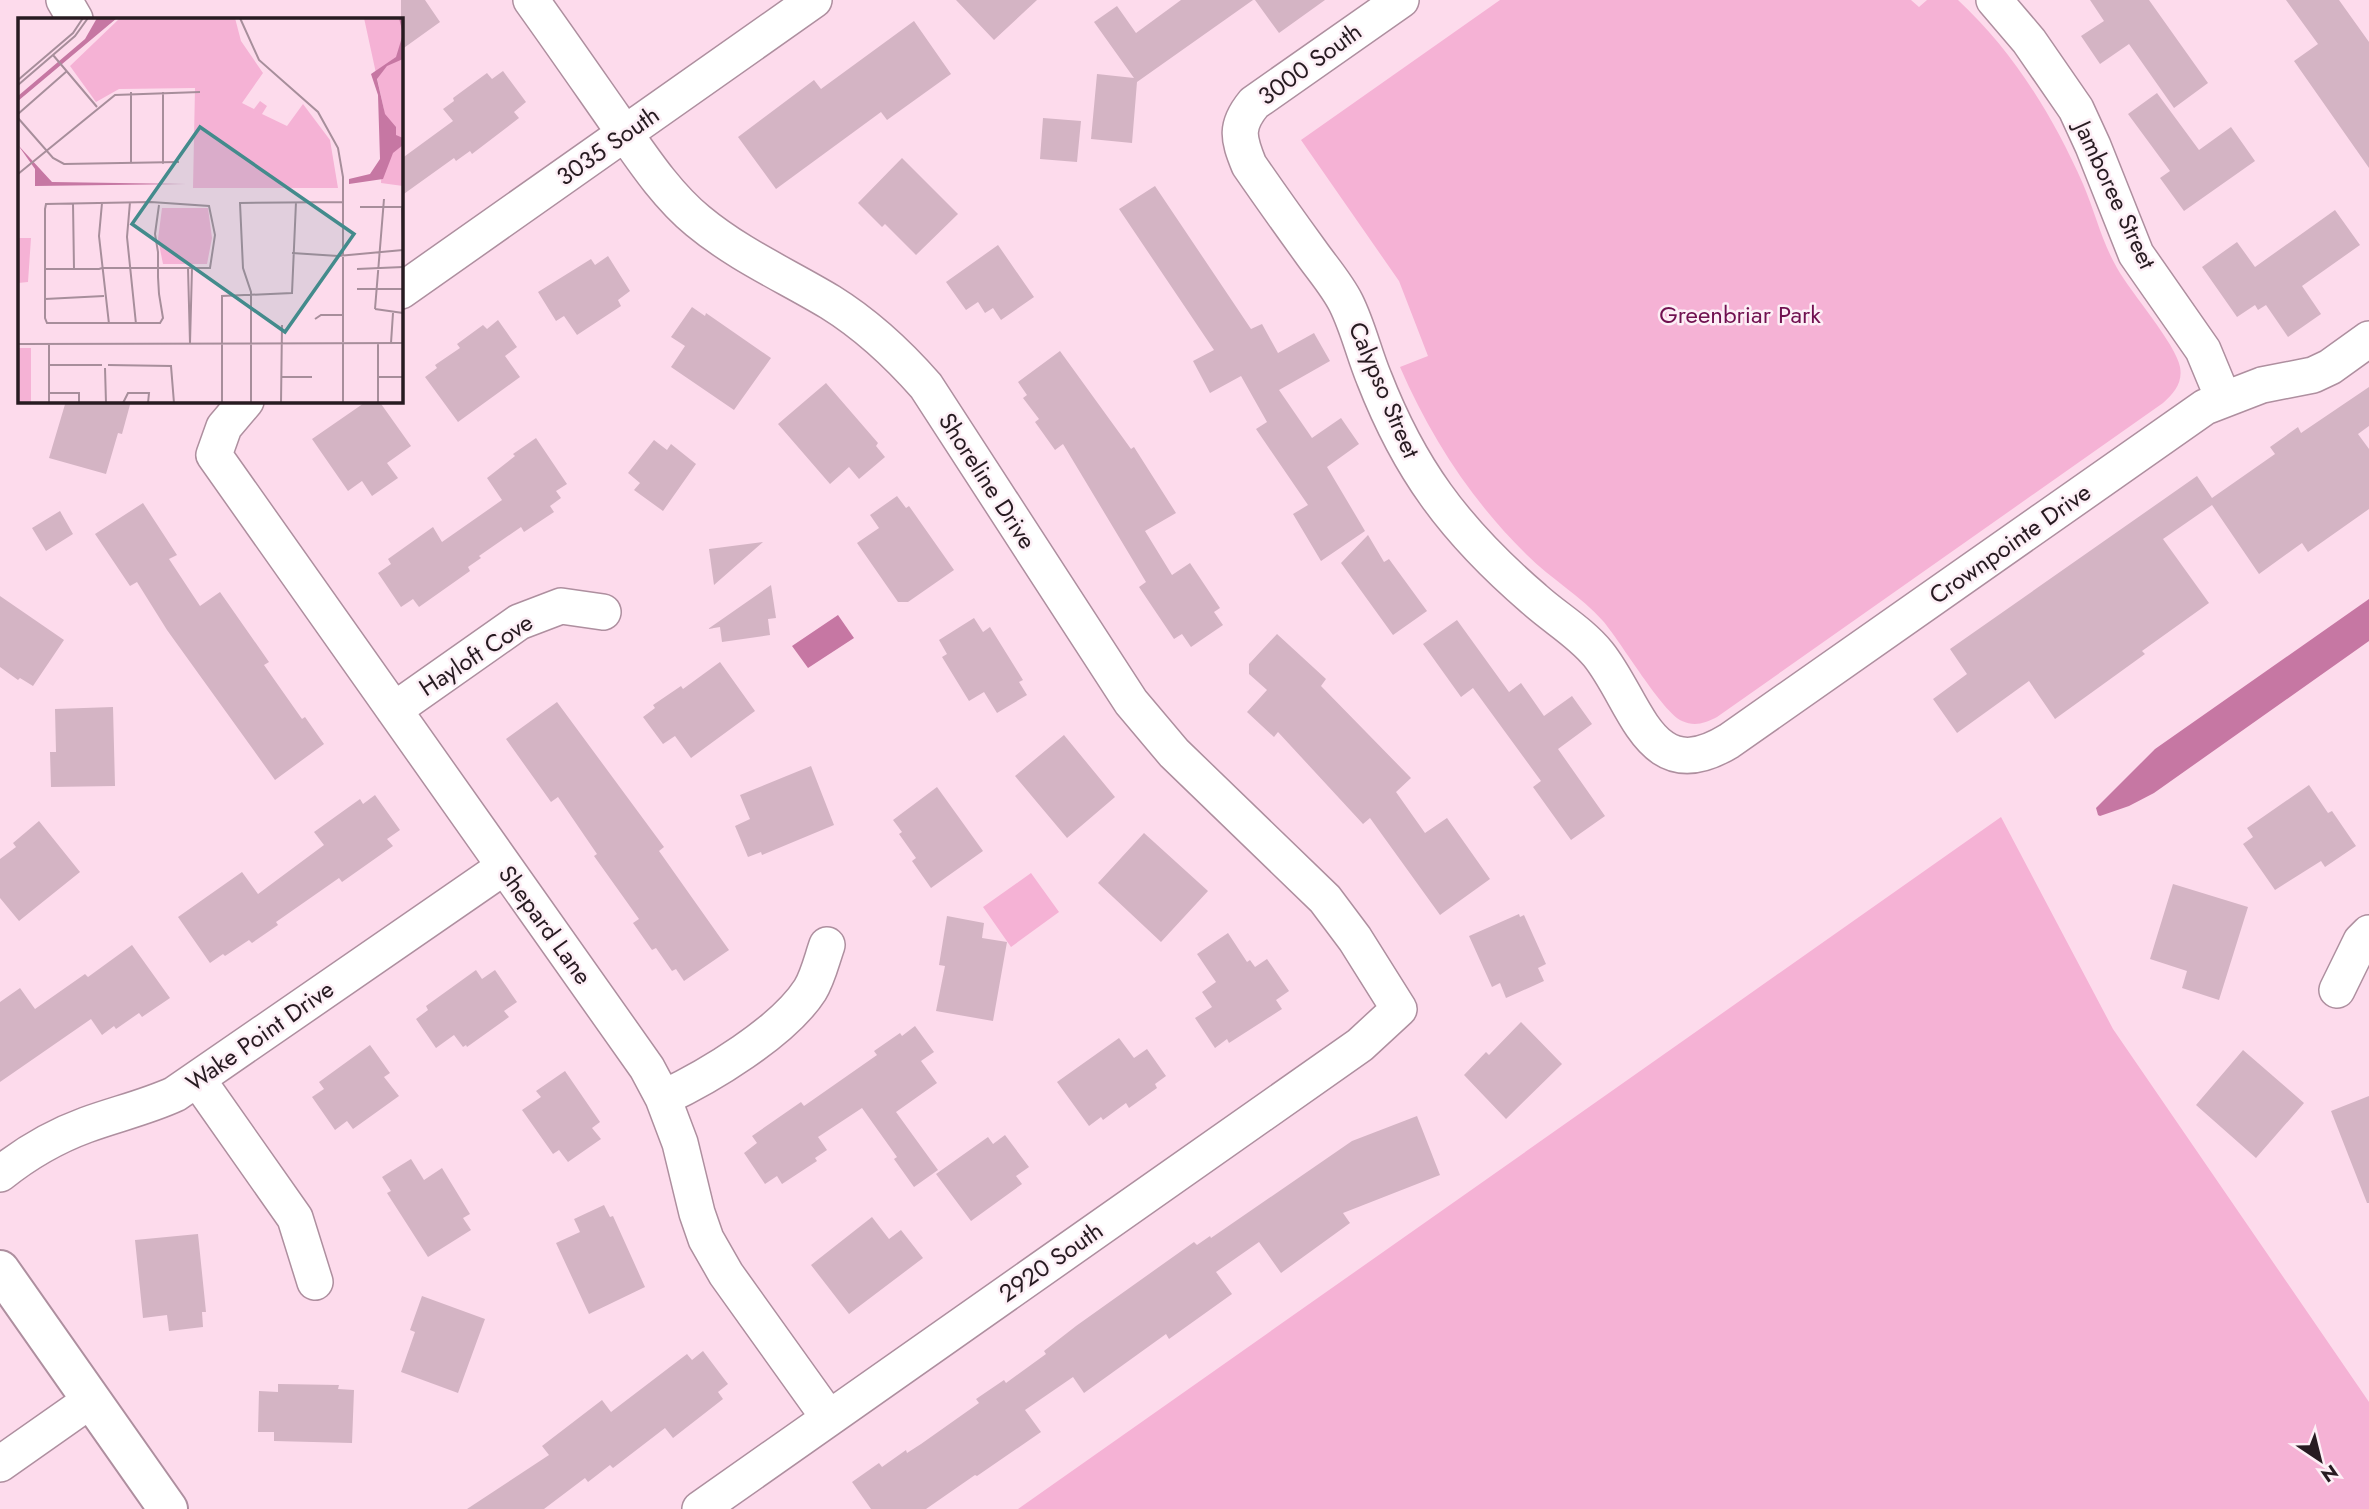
<svg xmlns="http://www.w3.org/2000/svg" width="2369" height="1509" font-family="Jost,sans-serif">
<style>
.green{fill:#f5b2d5}
.water{fill:#c677a3}
.building{fill:#d4b4c4}
.lines{fill:none;stroke-linecap:round;stroke-linejoin:round}
.minor-casing{stroke:#ae8f9f;stroke-width:38}
.tertiary-casing{stroke:#ae8f9f;stroke-width:42}
.minor{stroke:#fff;stroke-width:35}
.tertiary{stroke:#fff;stroke-width:38}
.labels{text-anchor:middle;stroke-width:5;stroke-linejoin:round;paint-order:stroke}
.street-label{font-size:24px;fill:#271b21;stroke:#fdeff6}
.park-label{font-size:24px;fill:#701150;stroke:#fdeff6}
.inset-road{fill:none;stroke:#a78e9b;stroke-width:2}
.view{fill:#438b8c;fill-opacity:0.15;stroke:#438b8c;stroke-width:3.5}
.inset-edge{fill:none;stroke:#271b21;stroke-width:3.5}
</style>
<rect width="100%" height="100%" fill="#fddbec"/>
<!-- green -->
<path class="green" d="M1500,0H1911L1919,7L1927,0H1958C2013,51 2053,116 2083,184C2095,212 2102,242 2117,268C2131,293 2176,344 2180,367C2183,383 2174,393 2163,403L1717,717C1705,723 1695,727 1682,721C1663,713 1621,642 1603,621C1581,596 1551,579 1527,555C1471,500 1431,438 1400,367L1428,356L1399,281L1301,140Z
M2001,817L2113,1029L2369,1402V1509H1018Z
M1031,873L1059,912L1011,947L983,907Z"/>
<!-- water -->
<path class="water" d="M2369,599V641L2154,793L2129,806L2100,816L2098,815L2096,808L2155,749Z
M838,615L854,638L808,668L792,646Z"/>
<!-- building -->
<path class="building" d="M401,0H425L440,22L401,50Z
M956,0H1037L994,40Z
M1181,0H1253L1137,82L1132,143L1091,139L1097,74L1134,78L1094,22L1117,6L1136,33Z
M1255,0H1325L1279,33Z
M2090,0H2149L2208,83L2174,108L2129,44L2100,64L2081,36L2104,21Z
M2286,0H2339L2369,42V168L2294,61L2318,44Z
M914,21L951,74L887,120L881,112L776,189L738,137L814,80L821,89Z
M503,71L526,102L514,112L519,118L472,154L470,151L456,161L454,158L401,196V159L453,121L443,109L454,101L453,98L487,73L492,79Z
M2157,93L2199,150L2231,127L2255,161L2184,211L2160,178L2170,171L2128,114Z
M1043,118L1081,121L1077,162L1040,159Z
M902,158L958,214L916,255L885,224L882,227L858,203Z
M1155,186L1251,329L1262,324L1278,353L1314,333L1330,361L1279,390L1312,438L1341,418L1359,444L1327,467L1365,531L1321,561L1293,514L1308,505L1256,429L1267,422L1241,376L1210,393L1193,361L1214,350L1119,209Z
M2335,210L2360,245L2302,286L2321,314L2288,337L2266,305L2258,310L2255,305L2237,317L2202,267L2237,242L2255,267Z
M998,245L1034,297L1001,320L993,308L985,313L978,302L966,310L946,282Z
M608,256L630,291L618,300L621,306L577,335L564,316L556,321L538,292L591,259L595,265Z
M692,307L705,316L706,313L771,358L734,410L671,367L685,346L671,337Z
M498,320L517,347L505,356L520,377L458,422L425,377L437,368L435,365L460,348L457,344L483,325L487,329Z
M1060,351L1131,449L1134,447L1176,513L1145,531L1172,575L1190,563L1220,608L1214,612L1223,625L1191,647L1182,634L1174,639L1139,587L1146,582L1063,444L1055,450L1035,422L1039,419L1023,398L1027,395L1018,382Z
M826,383L878,443L876,446L885,457L859,479L849,467L830,484L778,424Z
M2369,387V426L2358,434L2369,449V509L2308,552L2302,543L2259,574L2212,505L2163,539L2209,603L2142,651L2145,654L2055,719L2029,681L1957,733L1933,699L1967,674L1950,649L2197,476L2212,498L2275,454L2270,447L2298,427L2301,433Z
M66,401H131L122,434L118,433L106,474L49,458Z
M367,401H379L411,446L387,463L398,478L372,496L362,481L348,491L312,439Z
M536,438L567,484L556,491L561,498L550,506L554,512L524,532L521,527L479,556L481,558L468,567L470,571L419,607L413,599L401,607L378,573L391,564L388,559L433,527L442,542L502,500L487,478L515,456L513,454Z
M654,440L667,450L671,444L696,464L663,511L634,490L640,483L628,473Z
M897,496L906,508L909,506L954,570L908,602H898L857,543L879,528L870,515Z
M143,503L177,555L169,559L200,606L220,592L269,662L264,665L302,719L305,717L324,744L275,780L167,630L137,582L130,586L95,534Z
M60,511L73,534L46,551L32,528Z
M1368,535L1384,562L1389,559L1427,611L1393,635L1341,563Z
M763,542L714,585L709,549Z
M771,585L776,618L768,619L770,635L722,642L720,627L708,629Z
M0,596L64,640L33,686L20,678L18,680L0,667Z
M974,618L983,632L990,627L1023,680L1019,682L1027,695L997,713L984,692L969,701L942,657L947,654L939,640Z
M1457,620L1509,692L1521,683L1544,716L1572,696L1592,724L1558,749L1605,816L1571,840L1533,787L1541,781L1473,688L1461,697L1423,644Z
M1277,634L1326,679L1321,686L1411,778L1396,792L1425,833L1447,818L1490,879L1440,915L1370,818L1363,824L1278,732L1274,737L1247,712L1267,690L1249,674V664Z
M720,662L755,711L691,758L675,736L663,744L643,717L655,708L653,705L681,686L683,689Z
M557,702L664,847L659,851L729,950L684,981L676,969L672,971L656,948L652,950L633,923L639,919L594,856L597,854L558,797L551,802L506,739Z
M113,707L115,786L51,787L50,752H56L55,709Z
M1064,735L1115,797L1067,838L1015,776Z
M811,766L834,825L762,855L761,852L748,857L735,826L750,819L740,795Z
M2309,785L2328,813L2332,811L2356,846L2325,867L2321,861L2275,890L2243,844L2253,837L2247,828Z
M937,787L983,851L931,888L912,861L916,858L899,834L902,832L893,820Z
M375,795L400,830L387,839L393,846L342,882L339,878L276,922L278,925L252,943L249,940L225,956L223,954L210,963L178,917L242,872L258,894L324,845L314,832L360,799L363,804Z
M39,821L80,872L19,921L0,898V859L16,847L13,843Z
M1144,833L1208,891L1161,942L1098,883Z
M2173,884L2248,907L2219,1000L2182,988L2187,971L2150,959Z
M1519,914L1520,917L1524,915L1546,964L1538,968L1544,981L1506,998L1500,983L1492,987L1469,936Z
M947,916L984,923L982,938L1007,942L993,1021L936,1011L945,966L939,965Z
M1228,933L1247,962L1250,960L1255,967L1267,959L1289,991L1276,1000L1282,1009L1229,1043L1227,1039L1215,1048L1195,1018L1212,1007L1202,992L1216,982L1197,954Z
M132,945L170,998L142,1017L139,1013L116,1029L114,1026L102,1035L91,1019L0,1082V1002L20,988L35,1009L85,974L88,977Z
M476,970L482,979L495,970L517,1002L504,1011L509,1017L467,1047L466,1045L463,1047L454,1035L436,1048L416,1019L428,1010L426,1006Z
M1521,1022L1562,1064L1506,1119L1464,1075L1486,1052L1489,1055Z
M915,1026L934,1052L921,1061L937,1083L896,1112L938,1170L914,1187L894,1159L897,1157L862,1108L818,1137L827,1150L815,1158L817,1161L782,1184L777,1176L765,1184L744,1153L757,1143L752,1136L801,1102L804,1106L877,1055L874,1051L900,1033L902,1036Z
M1119,1038L1134,1058L1147,1049L1166,1076L1155,1084L1157,1088L1129,1108L1126,1103L1103,1120L1101,1117L1089,1126L1057,1082Z
M370,1045L390,1073L384,1077L399,1096L353,1129L347,1121L335,1130L312,1097L324,1089L319,1082Z
M2243,1050L2304,1103L2256,1158L2196,1105Z
M565,1071L600,1122L592,1128L601,1139L568,1162L559,1150L553,1154L522,1110L541,1097L536,1091Z
M2369,1096V1203H2367L2331,1111Z
M1417,1116L1440,1175L1343,1213L1350,1223L1281,1273L1259,1242L1216,1272L1232,1294L1169,1339L1166,1334L1084,1393L1073,1377L1025,1410L1041,1432L977,1476L975,1475L926,1509H871L852,1482L879,1463L882,1467L906,1450L907,1453L921,1444L979,1403L976,1399L1004,1380L1006,1383L1046,1354L1044,1351L1076,1326L1194,1242L1197,1245L1210,1236L1211,1238L1352,1141Z
M1005,1135L1029,1167L1016,1176L1022,1184L971,1221L936,1174L988,1137L993,1144Z
M411,1159L424,1180L442,1168L470,1214L463,1218L471,1230L428,1257L387,1193L391,1191L382,1177Z
M604,1205L610,1217L613,1216L645,1287L589,1314L556,1243L580,1232L574,1219Z
M872,1217L889,1239L901,1230L923,1258L849,1314L811,1265Z
M198,1234L206,1312H202L203,1327L169,1331L167,1315L143,1318L135,1240Z
M422,1296L485,1319L458,1393L401,1372L415,1332L410,1330Z
M703,1351L728,1384L718,1392L723,1399L673,1438L665,1428L613,1468L610,1465L588,1482L585,1478L544,1509H467L549,1455L542,1446L602,1400L611,1412L687,1354L692,1360Z
M278,1384L339,1385L338,1389L354,1390L352,1443L274,1441V1432H258L259,1391L278,1392Z"/>
<g class="lines">
<!-- minor casing -->
<g class="minor-casing">
<path id="minor" d="M64,0L75,19
M531,0C559,39 586,78 614,118C639,153 664,193 698,221C739,255 785,275 830,302C867,325 897,353 926,386L1131,702L1174,753L1325,899L1355,939L1399,1009L1360,1045L700,1509
M1401,0L1254,103C1235,126 1238,138 1249,165C1269,194 1289,222 1310,251C1322,268 1337,285 1346,303C1358,327 1364,354 1374,378C1390,419 1410,459 1436,495C1464,534 1498,568 1534,599C1555,618 1580,632 1598,654C1637,702 1649,790 1729,741L2205,407L2262,385L2313,375L2330,367L2369,339
M1994,0L2029,41L2076,109L2093,146L2136,254L2203,350L2223,398
M401,291L814,0
M246,401L224,427L214,455L647,1068L663,1098L680,1143L697,1213L706,1239L726,1274L829,1418
M394,710L519,622L561,606L603,612
M2337,990L2361,941L2369,933
M198,1080L295,1218L315,1282
M663,1098C708,1077 783,1032 810,990C818,977 822,959 827,945
M0,1174C25,1154 56,1136 86,1125C116,1114 147,1107 175,1094L504,867
M0,1464L91,1400"/>
</g>
<!-- tertiary casing -->
<g class="tertiary-casing">
<path id="tertiary" d="M0,1270L168,1509"/>
</g>
<!-- minor -->
<use href="#minor" class="minor"/>
<!-- tertiary -->
<use href="#tertiary" class="tertiary"/>
</g>
<g class="labels">
<!-- street labels -->
<g class="street-label">
<text transform="translate(1310 64) rotate(-36)" y="8">3000 South</text>
<text transform="translate(608 146) rotate(-35)" y="8">3035 South</text>
<text transform="translate(2115 195) rotate(65)" y="8">Jamboree Street</text>
<text transform="translate(1384 390) rotate(67)" y="8">Calypso Street</text>
<text transform="translate(987 481) rotate(57)" y="8">Shoreline Drive</text>
<text transform="translate(2010 544) rotate(-35)" y="8">Crownpointe Drive</text>
<text transform="translate(476 655) rotate(-33)" y="8">Hayloft Cove</text>
<text transform="translate(545 925) rotate(54)" y="8">Shepard Lane</text>
<text transform="translate(260 1036) rotate(-35)" y="8">Wake Point Drive</text>
<text transform="translate(1051 1262) rotate(-35)" y="8">2920 South</text>
</g>
<!-- park labels -->
<g class="park-label">
<text x="1740" y="323">Greenbriar Park</text>
</g>
</g>
<!-- overview -->
<g transform="translate(18 18)">
<rect width="385" height="385" fill="#fddbec"/>
<path d="M102,0H217L223,23L245,55L224,85L236,91L242,83L249,88L244,96L269,108L285,86L312,122L320,170H175L177,70L101,71L78,84L52,48ZM346,0H385V168L363,165L366,92ZM144,190H190L194,220L189,246H145L140,221ZM0,220H13L10,264L0,265ZM0,330H13V385H0Z" fill="#f5b2d5"/>
<path d="M79,0H99L0,83V78L67,21ZM381,0H385V41L369,48L359,61L367,96L378,109V117L385,120V127L375,135L365,161L331,166V161L352,156L362,141L360,77L353,56L378,39L385,16ZM0,127L34,164L168,166L17,168V151Z" fill="#c677a3"/>
<path class="inset-road" d="M222,0L241,42L300,94L320,130L325,159V324M35,37L79,89M0,62L55,15L65,0M0,67L57,18L70,0M113,74V146M145,74V146M0,96L49,53M0,100L35,140L46,146L161,144M0,156L97,77L182,74M112,184L109,219L118,306M55,185L56,251M84,185L81,218L91,306M342,189H385M384,189L385,220M274,235L320,238L385,232M170,250L172,325M27,251H81L84,250H192L197,217L191,188L133,184L28,186L27,191V300L29,305H142L145,300L141,276L140,259V234L137,216L141,187M339,251L385,249M339,271H385M27,281L86,278M357,291L366,181M357,291L385,295M297,301L303,297H325M172,325L174,250M325,325V385M373,325L375,295M0,326L385,325M31,326V385M31,347H84M90,347L153,348L156,385M87,350L88,385M263,359H294M360,359H385M31,375H61V385M105,385L110,375H131L130,385M204,385V278L274,275L278,184M233,385V274L225,250L222,185L325,184M263,385L264,307M360,385V326"/>
<path class="view" d="M182,109L336,216L267,314L114,206Z"/>
<rect width="385" height="385" class="inset-edge"/>
</g>
<!-- north arrow -->
<g transform="translate(2320 1460) rotate(145)" stroke="#fdeff6" stroke-width="5" paint-order="stroke">
<path d="M0-5L12 26L0 18L-12 26Z" fill="#271b21"/>
<text y="-10" font-size="19" font-weight="bold" text-anchor="middle" fill="#271b21">N</text>
</g>
</svg>
